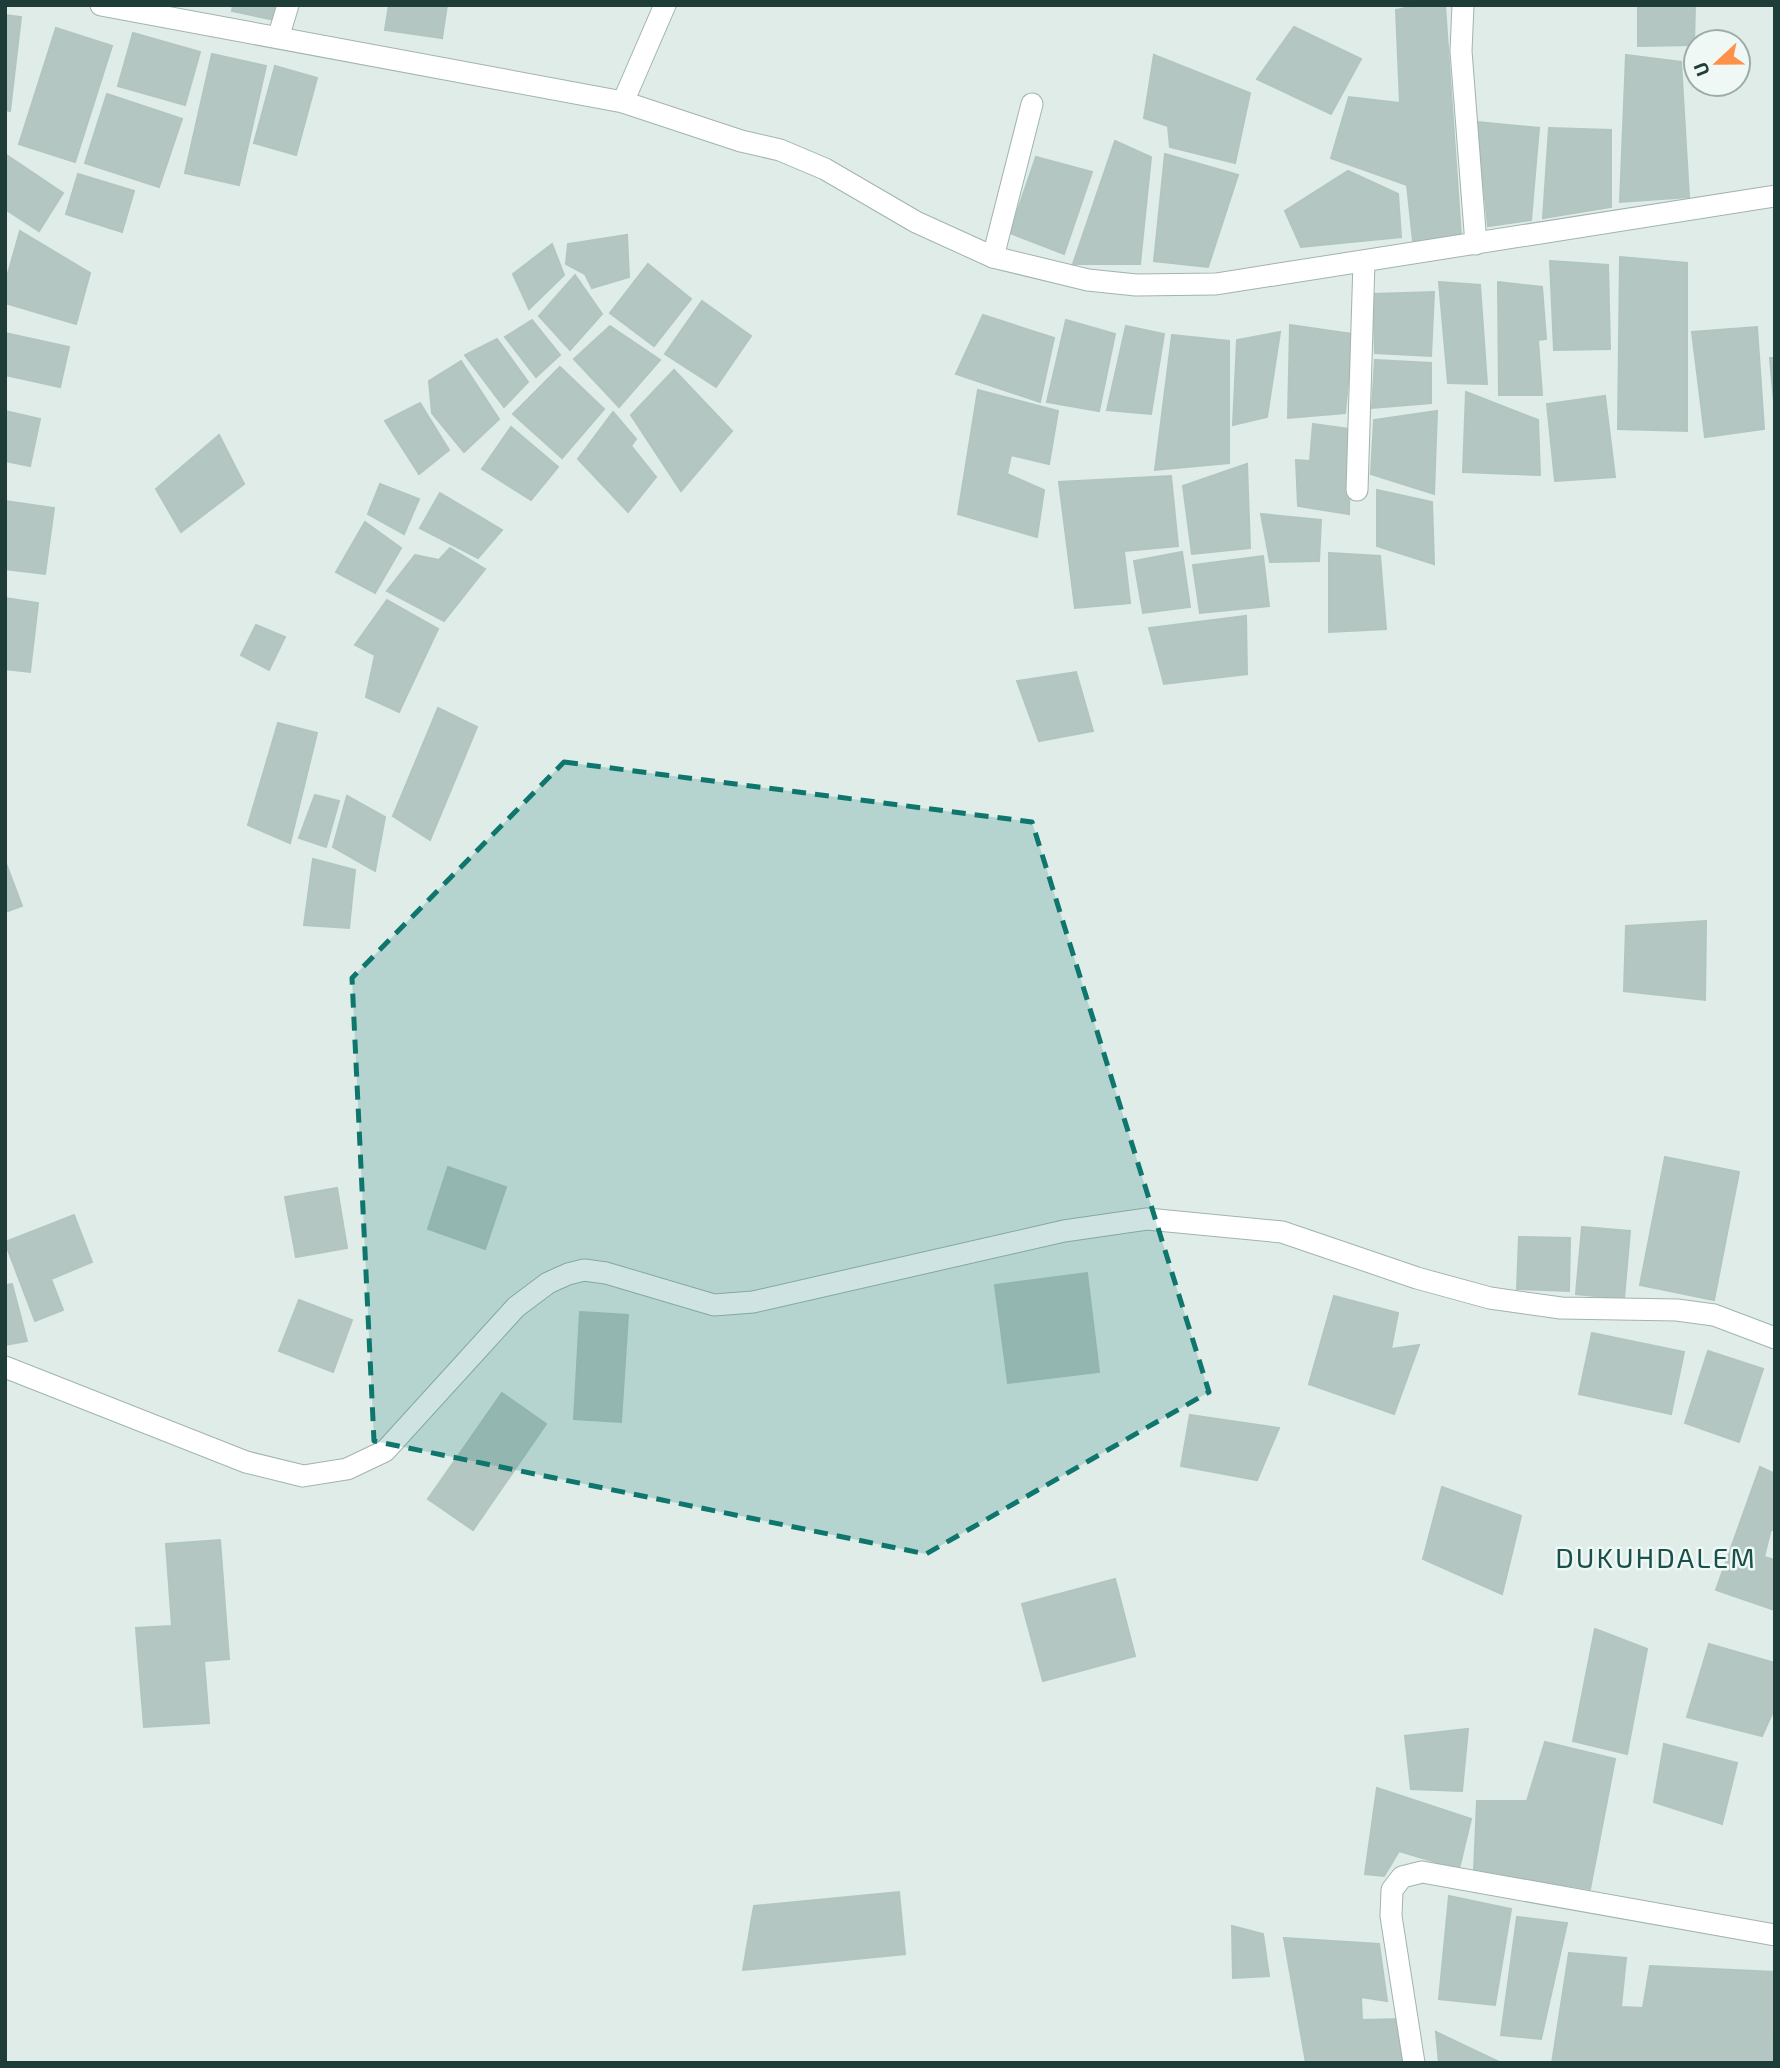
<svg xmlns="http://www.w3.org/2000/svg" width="1780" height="2068" font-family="'Exo 2',sans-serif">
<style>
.building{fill:#b4c6c1;stroke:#b1c6c0;stroke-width:2}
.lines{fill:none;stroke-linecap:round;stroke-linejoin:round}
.lane-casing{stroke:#a1b4b0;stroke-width:23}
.street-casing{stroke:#a1b4b0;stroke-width:23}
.lane{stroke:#fff;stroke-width:21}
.street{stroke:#fff;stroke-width:21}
.marked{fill:#0f766e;fill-opacity:0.2;stroke:#0f766e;stroke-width:5;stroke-dasharray:14 9;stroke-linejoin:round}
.labels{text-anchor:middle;stroke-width:5;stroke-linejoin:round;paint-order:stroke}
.quarter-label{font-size:28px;letter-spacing:2px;fill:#19504b;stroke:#eff8f5}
</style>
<rect width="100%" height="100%" fill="#dfece8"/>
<!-- building -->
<path class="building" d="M233,5H278L275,20L232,11Z
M389,5H447L442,38L385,30Z
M1419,5H1445L1461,236L1413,241L1407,185L1331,158L1349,97L1400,103L1396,10Z
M1638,5H1695L1694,45L1638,46Z
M5,15L21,17L10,111L5,110Z
M1294,27L1361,59L1331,114L1257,79Z
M56,28L112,46L75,162L19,144Z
M133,33L200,52L185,105L118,86Z
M212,54L266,66L239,185L185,173Z
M1154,55L1250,93L1235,163L1170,147L1168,126L1144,118Z
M1626,55L1681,62L1689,197L1620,202Z
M275,66L317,78L296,155L254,143Z
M107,94L182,119L159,187L85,163Z
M1477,122L1539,128L1531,220L1488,226Z
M1549,128L1611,130V207L1543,218Z
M1115,141L1151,157L1140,264H1073Z
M5,154L63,193L39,231L5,209Z
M1165,154L1238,175L1208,267L1154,261Z
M1036,157L1092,172L1064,254L1010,233Z
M1348,171L1398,194L1401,237L1301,247L1285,211Z
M78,174L134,191L122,232L66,214Z
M20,231L90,273L76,324L5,303V284Z
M627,235L629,277L592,288L585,274L566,264L568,244Z
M552,244L564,275L529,309L513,274Z
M1620,257L1687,263V431L1618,429Z
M1550,261L1608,265L1610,349L1554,350Z
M648,264L691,299L654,346L610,313Z
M575,275L602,314L570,350L539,316Z
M1439,282L1480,285L1487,384L1448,383Z
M1498,282L1542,287L1546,339L1538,340L1542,395H1499Z
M1434,292L1431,356L1375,353L1373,294Z
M702,301L751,336L716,387L665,354Z
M983,315L1054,338L1040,402L956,374Z
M532,320L560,355L536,377L505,337Z
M1066,320L1115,334L1099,411L1047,402Z
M1290,325L1353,334L1345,413L1288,418Z
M610,326L660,360L619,407L574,359Z
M1126,326L1164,334L1151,414L1107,410Z
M1757,327L1764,429L1705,437L1692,332Z
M1280,332L1267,417L1233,425L1237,340Z
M5,333L69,347L60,387L5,375Z
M1172,335L1229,341V463L1155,470Z
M497,339L528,382L504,407L465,355Z
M1770,358H1775V413Z
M1375,360L1431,363V403L1372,408Z
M461,361L499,419L464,452L432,413L429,381Z
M560,367L604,409L562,458L513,414Z
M674,370L732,431L681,491L631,415Z
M978,390L1058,411L1049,464L1011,455L1007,474L1044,490L1037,537L958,514Z
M1466,392L1538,420L1540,475L1463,472Z
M1605,396L1615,477L1555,481L1547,404Z
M420,403L449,450L419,474L385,421Z
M5,411L40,419L30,466L5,461Z
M1437,411L1434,494L1371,474L1374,420Z
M613,412L636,439L631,446L656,477L628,512L578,459Z
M1313,424L1350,429L1349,514L1298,506L1296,460L1310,461Z
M511,427L558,467L531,500L482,469Z
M219,435L244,484L181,532L156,489Z
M1247,464L1250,548L1192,554L1183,486Z
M1171,476L1178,546L1124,551L1130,603L1075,608L1059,482Z
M380,484L419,499L404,534L368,514Z
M1377,490L1432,502L1434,564L1377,546Z
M440,493L502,530L478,558L420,528Z
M5,501L54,508L45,574L5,569Z
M1261,514L1321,520L1319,561L1270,562Z
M365,522L401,548L375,593L336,572Z
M450,548L485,569L444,621L387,591L415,555L439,560Z
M1182,552L1190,607L1143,613L1134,561Z
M1329,553L1380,556L1386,629L1329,632Z
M1263,556L1269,606L1200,613L1193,565Z
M5,598L38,603L30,672L5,669Z
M387,600L438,629L399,712L366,697L375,655L355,645Z
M1246,616L1247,674L1164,684L1149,628Z
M256,625L285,637L269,670L241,655Z
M1076,672L1093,731L1039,741L1017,681Z
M438,708L477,727L430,840L393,816Z
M278,723L317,733L290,843L248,825Z
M315,795L339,801L326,847L299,838Z
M347,796L385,817L375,871L333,847Z
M313,859L355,870L349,928L304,925Z
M5,861L22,906L5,912Z
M1706,921L1705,1000L1624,991L1626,926Z
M1665,1157L1739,1172L1714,1300L1640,1285Z
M448,1167L506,1187L485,1249L428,1229Z
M337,1188L347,1248L296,1257L285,1197Z
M74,1215L92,1262L51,1279L63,1310L35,1321L5,1242Z
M1582,1227L1630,1231L1624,1299L1576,1294Z
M1519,1237L1570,1238L1569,1291L1517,1289Z
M1087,1273L1099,1372L1008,1383L995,1285Z
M12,1284L27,1341L5,1345V1285Z
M1334,1296L1398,1313L1391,1349L1419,1345L1394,1414L1309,1384Z
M299,1300L352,1320L333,1372L279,1351Z
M580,1312L628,1315L621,1422L574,1419Z
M1592,1333L1684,1352L1671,1414L1579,1394Z
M1708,1351L1763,1369L1739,1442L1685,1423Z
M502,1393L546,1424L473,1530L428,1499Z
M1190,1415L1279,1428L1257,1480L1181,1466Z
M1760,1467L1775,1474V1531L1771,1529L1764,1557L1775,1560V1610L1716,1590Z
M1442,1487L1521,1516L1502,1594L1423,1559Z
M220,1540L229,1659L204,1661L209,1723L144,1727L136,1628L172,1626L166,1544Z
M1115,1579L1135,1656L1043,1681L1022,1604Z
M1595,1629L1647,1649L1627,1754L1573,1741Z
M1709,1644L1775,1663V1707L1762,1736L1687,1717Z
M1468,1729L1462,1791L1411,1789L1405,1736Z
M1545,1742L1615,1759L1590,1889L1474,1871L1477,1801H1527Z
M1664,1744L1737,1763L1722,1824L1654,1802Z
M1377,1788L1471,1819L1459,1869L1399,1851L1384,1876L1365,1874Z
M899,1892L905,1954L743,1970L754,1906Z
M1449,1896L1511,1909L1495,2005L1439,1999Z
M1517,1917L1567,1923L1541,2039L1501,2035Z
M1232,1926L1263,1934L1269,1976L1233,1978Z
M1284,1938L1379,1944L1387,2001L1361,1997L1362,2020L1399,2019L1402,2063H1306Z
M1569,1953L1626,1958L1621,2007L1643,2008L1650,1966L1775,1972L1773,2063H1552Z
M1436,2032L1501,2063H1439Z"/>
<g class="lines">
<!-- lane casing -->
<g class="lane-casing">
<path id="lane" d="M993,257L1032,104"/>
</g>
<!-- street casing -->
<g class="street-casing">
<path id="street" d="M101,5L623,102L741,141L780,150L825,169L916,222L993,257L1088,280L1136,285L1216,284L1775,196
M1463,5L1461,51L1476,244
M278,38L288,5
M623,102L665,5
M1357,490L1364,262
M5,1367L246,1462L303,1476L347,1469L385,1451L516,1307L548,1283L568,1274L584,1270L606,1273L714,1305L753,1302L1064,1231L1147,1219L1282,1232L1417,1278L1490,1298L1561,1308L1677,1310L1714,1315L1775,1338
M1414,2063L1391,1916L1392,1890L1402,1877L1422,1872L1775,1935"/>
</g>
<!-- lane -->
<use href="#lane" class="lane"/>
<!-- street -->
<use href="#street" class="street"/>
</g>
<!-- marked area -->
<path class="marked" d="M564,762L1032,822L1209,1392L926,1554L374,1441L352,978Z"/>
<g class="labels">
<!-- quarter labels -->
<g class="quarter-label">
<text x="1656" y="1568">DUKUHDALEM</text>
</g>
</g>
<!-- border -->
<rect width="1780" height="2068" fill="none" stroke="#1e3d39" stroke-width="14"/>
<!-- north arrow -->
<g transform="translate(1717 63) rotate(248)"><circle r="33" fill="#eff8f5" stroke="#9badaa" stroke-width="2"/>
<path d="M0-5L12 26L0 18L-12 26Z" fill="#fe914a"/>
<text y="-10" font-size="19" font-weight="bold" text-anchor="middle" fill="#1e3d39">U</text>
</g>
</svg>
